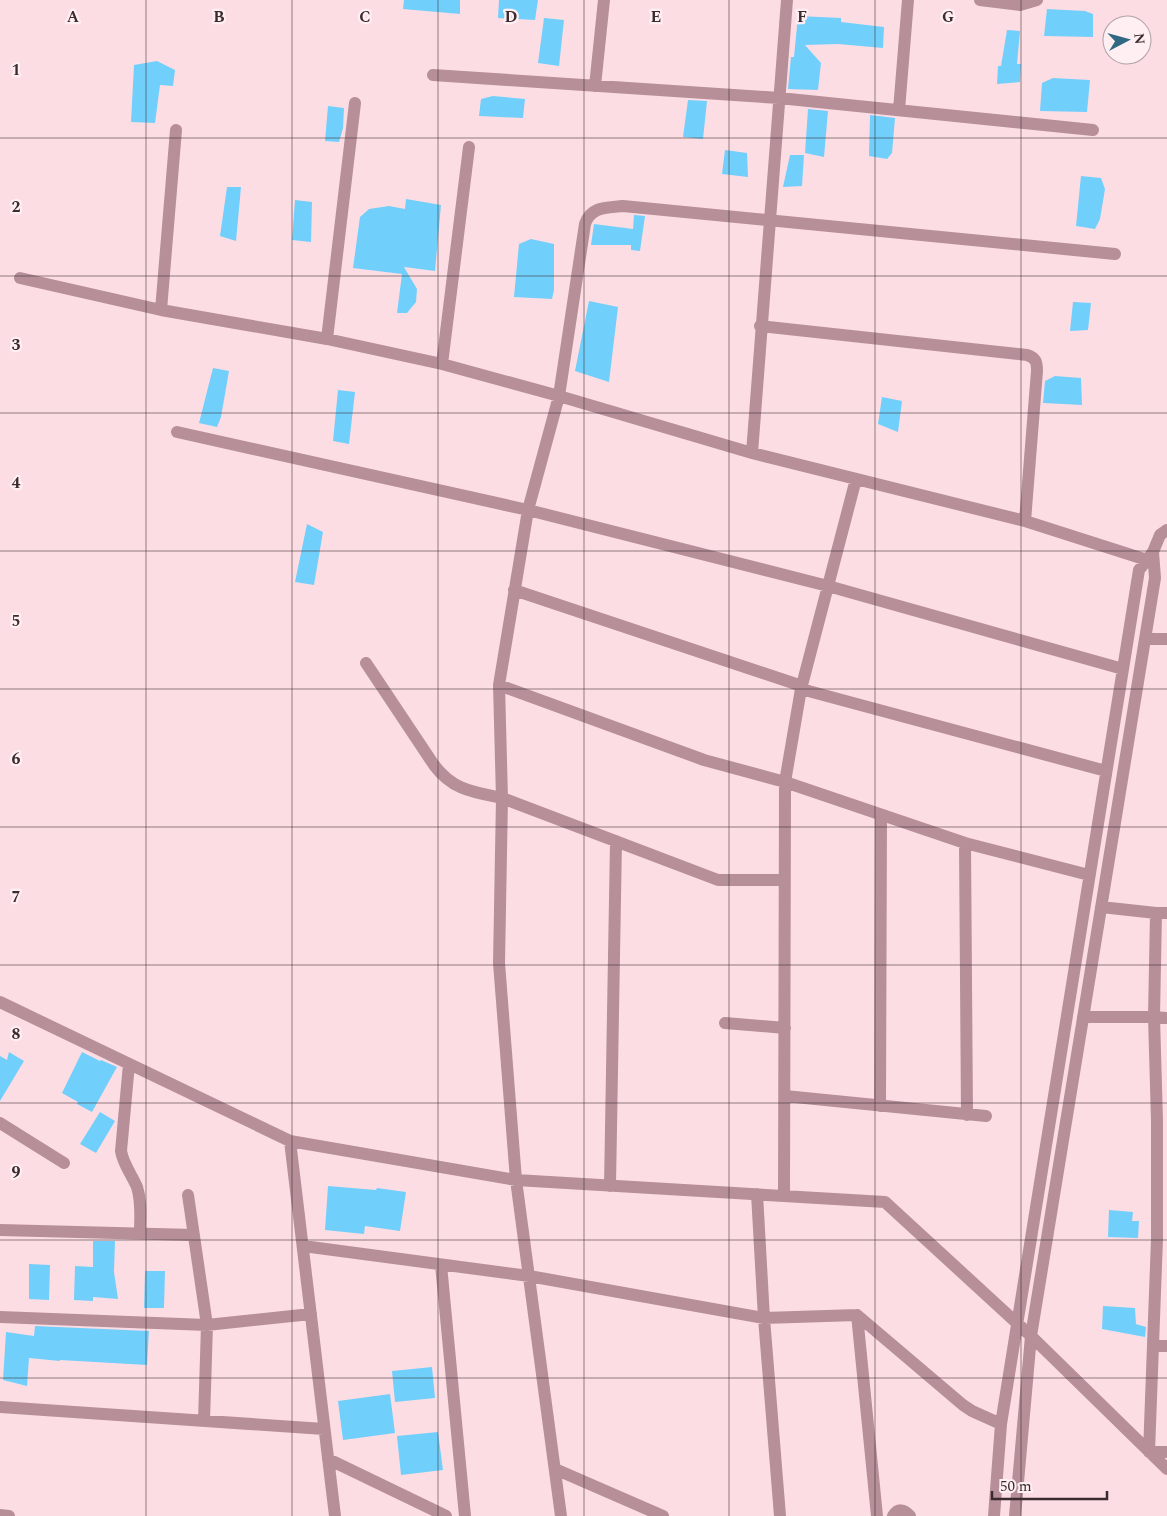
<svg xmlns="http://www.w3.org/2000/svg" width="1167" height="1516" font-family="Spectral,serif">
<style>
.building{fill:#71cffb}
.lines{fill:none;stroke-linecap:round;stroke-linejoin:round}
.street{stroke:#b78f99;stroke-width:12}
.grid{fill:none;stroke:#392b2e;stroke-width:1;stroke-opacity:0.55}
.grid-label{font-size:16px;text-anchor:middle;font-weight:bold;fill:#392b2e;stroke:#ffeff2;stroke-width:4.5;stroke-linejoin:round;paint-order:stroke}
</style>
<rect width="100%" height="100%" fill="#fddde4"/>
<!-- building -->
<path class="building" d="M404,0H460V14L403,9Z
M499,0H538L535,20L498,18Z
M1047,9L1085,11L1093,14V37L1044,36Z
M798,16L841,18V22L884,27L883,48L838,44L805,45L821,63L818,90L788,89L791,57H794Z
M544,18L564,20L559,66L538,63Z
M1007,30L1020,31L1017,64H1021L1020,82L997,84L998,66H1001Z
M157,61L175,70L173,86L160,85L155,123L131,122L134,65Z
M1053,78L1090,80L1087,112L1040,111L1042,83Z
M493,96L525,99L523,118L479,116L481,99Z
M688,100L707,101L703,139L683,137Z
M328,106L344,108L343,128L339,142L325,141Z
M808,109L828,111L824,157L805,153Z
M870,115L895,118L892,153L887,159L869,156Z
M725,150L747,153L748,177L722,174Z
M790,155H804L802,186L783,187Z
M1081,176L1101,178L1105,189L1100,219L1095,229L1076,226Z
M227,187H241L236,241L220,236Z
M406,199L441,205L435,271L404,267L417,289L416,302L407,313H397L402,274L353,268L360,217L369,209L389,206L405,209Z
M295,200L312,202L311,242L292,240Z
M634,215L645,216L640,251L631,250V245H591L594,224L633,229Z
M531,239L554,244V290L552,299L514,297L519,244Z
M589,301L618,307L609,382L575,371Z
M1073,302L1091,303L1088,330L1070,331Z
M213,368L229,371L221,417L217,427L199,423Z
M1055,376L1081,378L1082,405L1043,403L1045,381Z
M338,390L355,392L349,444L333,441Z
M882,397L902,401L898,432L878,424Z
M307,524L323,532L314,585L295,582Z
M9,1052L24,1061L0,1101V1056L7,1060Z
M82,1052L100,1061L101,1060L117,1067L92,1112L77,1104L78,1102L62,1093Z
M100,1112L115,1121L96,1153L80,1144Z
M328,1186L376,1190L377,1188L406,1192L400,1231L365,1226L364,1234L325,1230Z
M1109,1210L1133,1212L1132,1221H1139L1138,1238L1108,1237Z
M93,1241H115L114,1272L118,1299L93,1297V1301L74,1300L75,1266L93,1267Z
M29,1264L50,1265L49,1300L29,1299Z
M145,1271H165L164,1308H144Z
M1103,1306L1135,1308L1136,1324L1146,1327L1145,1337L1102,1329Z
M35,1326L149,1331L147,1365L60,1360V1361L29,1358L27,1386L3,1380L6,1332L34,1336Z
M432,1367L435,1398L395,1402L392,1371Z
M390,1394L395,1433L343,1440L338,1401Z
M438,1432L443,1470L401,1475L397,1436Z"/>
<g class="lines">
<!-- street -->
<path class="street" d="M980,0L1020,5L1037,0
M433,75L779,98L1093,130
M595,86L604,0
M899,110L908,0
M20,278L161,310L327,339L442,364L559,396L752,453L1025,521L1147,560
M161,310L176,130
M760,326L1027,355C1036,358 1037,362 1037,371L1025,521
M327,339L355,103
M442,364L469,147
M177,432L528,510L828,586L1123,669
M752,453L787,0
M514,590L802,686
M1145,639H1167
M366,663L434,765C453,790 472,792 502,798L718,880H785
M499,685L704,760L785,782L965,843L1089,875
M801,689L1106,771
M965,843L967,1115
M1101,907L1156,913
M0,1002L290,1141L516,1180L885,1202L1031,1336L1167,1469
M1083,1017H1154L1156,913H1167
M1167,1018L1154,1017L1157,1121V1239L1149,1452H1167
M725,1023L785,1028
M129,1064L121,1151C123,1164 132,1175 137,1187C142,1202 140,1218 140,1234
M785,1096L986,1116
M880,1106L881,815
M0,1123L64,1163
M290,1141L335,1516
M610,1186L616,841
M757,1194L764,1318L780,1516
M188,1195L207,1325L204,1421
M784,1196L785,782L801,689L856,479
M0,1230L194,1235
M303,1246L529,1276L764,1318L857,1315L877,1516
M441,1265L465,1516
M857,1315L963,1405L972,1411L1001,1424
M0,1317L207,1325L311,1314
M1153,1346H1167
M0,1407L324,1429
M328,1459L446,1516
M555,1469L663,1516
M0,1515L9,1516
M561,1516L516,1180L499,963L502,798L499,685L528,510L559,396L585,224C591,206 607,208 623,206L1115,254
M893,1516C898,1508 904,1509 910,1516
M994,1516L1001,1424L1139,570L1153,552L1160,535L1167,530
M1015,1516L1031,1336L1155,578L1153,552"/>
</g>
<!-- grid -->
<path class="grid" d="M146,0V1516M292,0V1516M438,0V1516M584,0V1516M729,0V1516M875,0V1516M1021,0V1516M0,138H1167M0,276H1167M0,413H1167M0,551H1167M0,689H1167M0,827H1167M0,965H1167M0,1103H1167M0,1240H1167M0,1378H1167"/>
<g class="grid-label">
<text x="73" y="22">A</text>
<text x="219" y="22">B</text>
<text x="365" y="22">C</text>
<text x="511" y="22">D</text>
<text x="656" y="22">E</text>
<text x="802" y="22">F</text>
<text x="948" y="22">G</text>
<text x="16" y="75">1</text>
<text x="16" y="212">2</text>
<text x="16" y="350">3</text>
<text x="16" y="488">4</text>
<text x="16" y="626">5</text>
<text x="16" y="764">6</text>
<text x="16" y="902">7</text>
<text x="16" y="1039">8</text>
<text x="16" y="1177">9</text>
</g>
<!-- north arrow -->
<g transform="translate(1127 40) rotate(84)"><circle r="24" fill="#ffeff2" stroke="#b0a1a4"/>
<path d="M0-4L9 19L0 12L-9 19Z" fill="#316983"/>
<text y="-8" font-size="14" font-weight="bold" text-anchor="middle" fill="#392b2e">N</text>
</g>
<!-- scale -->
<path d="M992 1491v8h115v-8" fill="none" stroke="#392b2e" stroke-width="2.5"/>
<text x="1000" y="1491" font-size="15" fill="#392b2e" stroke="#ffeff2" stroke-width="4" paint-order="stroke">50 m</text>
</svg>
